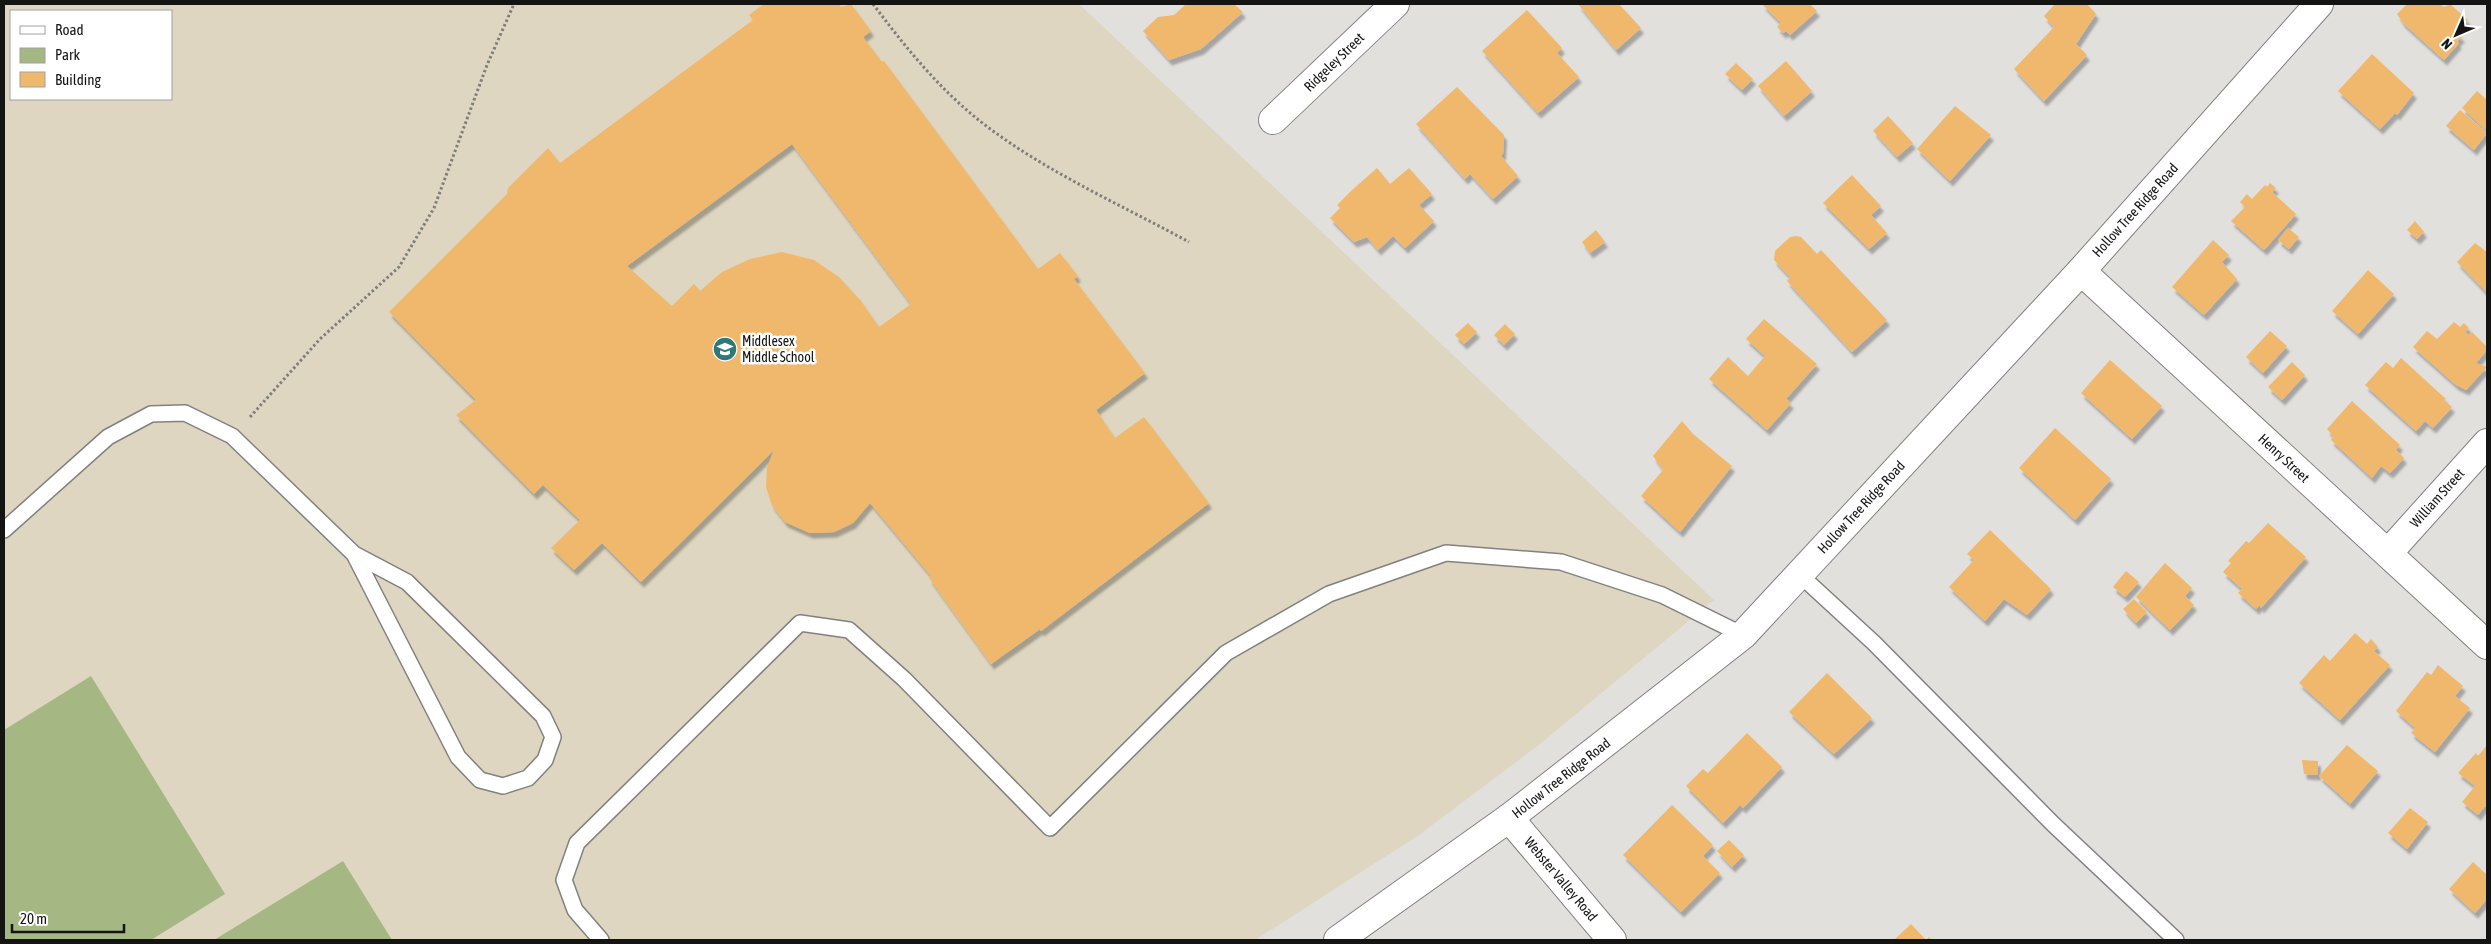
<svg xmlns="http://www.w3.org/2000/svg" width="2491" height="944" font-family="'Asap Condensed',sans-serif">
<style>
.education{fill:#ded6c0;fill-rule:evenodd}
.green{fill:#a5b883}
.building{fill:#f0b86d;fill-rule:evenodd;filter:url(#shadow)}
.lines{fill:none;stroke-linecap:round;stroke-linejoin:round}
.service-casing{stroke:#82817f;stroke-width:18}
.minor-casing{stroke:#82817f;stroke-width:30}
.secondary-casing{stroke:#82817f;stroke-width:30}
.path{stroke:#7f7e7c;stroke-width:3;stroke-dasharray:2.5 2.5;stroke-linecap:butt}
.service{stroke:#fff;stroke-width:15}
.minor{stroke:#fff;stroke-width:28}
.secondary{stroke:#fff;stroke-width:28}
.labels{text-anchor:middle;stroke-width:5;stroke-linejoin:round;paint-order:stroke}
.street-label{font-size:14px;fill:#141413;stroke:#fff}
.poi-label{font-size:14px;fill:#141413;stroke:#fff;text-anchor:start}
</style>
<defs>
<filter id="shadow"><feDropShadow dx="3" dy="5.5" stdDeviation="1" flood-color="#0004"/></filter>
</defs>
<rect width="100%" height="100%" fill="#e1e0dd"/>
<!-- education -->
<path class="education" d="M4,4H1079L1714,600L1540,744L1419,835L1255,940H4ZM11,11H171V99H11Z"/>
<!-- green -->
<path class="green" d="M91,676L225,894L151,940H4V730Z
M343,861L392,940H214Z"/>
<!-- building -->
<path class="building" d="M764,4H839L841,7L851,4L871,31L863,37L882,62L884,61L1038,269L1060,253L1078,276L1074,279L1145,373L1096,410L1115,438L1144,417L1209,503L1041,631L1040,629L991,664L929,578L931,576L870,503L853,523L834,532L810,533L785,522L772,505L766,487L767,468L774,450L641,582L602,543L574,570L551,548L580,520L543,485L534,494L456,415L476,400L389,312L507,194L508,188L548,148L560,163L753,20L749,15ZM792,144L911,304L879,327L861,301L839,277L814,260L782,252L750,259L722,272L700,291L694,284L672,306L627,266Z
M1186,4H1234L1243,12L1201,49L1169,60L1143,31L1158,17L1174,15Z
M1578,4H1619L1641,28L1616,50Z
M1762,4H1810L1817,11L1790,35L1786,31L1783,33L1777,27L1781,23Z
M2055,4H2087L2096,14L2076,44L2087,55L2044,101L2014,69L2054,27L2044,16Z
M2407,4H2440L2444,7L2450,4L2468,20L2457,32L2462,37L2457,41L2459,43L2444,60L2403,23L2397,14Z
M1527,10L1562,48L1557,53L1579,77L1538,113L1482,51Z
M2372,54L2414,93L2397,115L2395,113L2380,129L2338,91Z
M1786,61L1812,91L1784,116L1758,86Z
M1736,63L1753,79L1742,90L1725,74Z
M1457,87L1504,135L1503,154L1501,156L1518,176L1493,199L1470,174L1465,179L1416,124Z
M2477,91L2487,100V131L2462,108Z
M1955,106L1991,135L1950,181L1917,149Z
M2460,110L2487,133L2474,150L2446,126Z
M1888,116L1913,143L1897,157L1873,131Z
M1377,168L1390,184L1409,168L1432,194L1419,205L1434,221L1405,248L1393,236L1378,250L1367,237L1354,242L1330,218L1340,208L1337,205L1351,191Z
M1852,175L1881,206L1871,215L1887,233L1869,249L1823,203Z
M2270,183L2276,188L2272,192L2296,214L2264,250L2231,221L2245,207L2240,202L2247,194L2252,199L2265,185L2267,187Z
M2415,221L2424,232L2417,239L2407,230Z
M2288,228L2299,237L2289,249L2278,240Z
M1596,230L1605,242L1590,253L1582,242Z
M1796,236L1801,237L1817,254L1821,250L1887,320L1852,352L1787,281L1790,277L1774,260L1775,251L1790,237Z
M2213,240L2229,255L2222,262L2237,279L2204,315L2172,287Z
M2475,243L2487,252V293L2457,262Z
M2368,270L2394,294L2358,334L2332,311Z
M1764,319L1817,364L1786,399L1791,403L1767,430L1709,379L1728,357L1748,376L1765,356L1746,339Z
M2454,322L2460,327L2464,323L2469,328L2465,332L2469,335L2472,332L2487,347V350L2476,363L2487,367L2466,390L2456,385L2413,347L2427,331L2437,339Z
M1468,323L1477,332L1464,344L1455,335Z
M1505,324L1515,334L1504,345L1494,335Z
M2270,331L2287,346L2263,373L2246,357Z
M2401,358L2446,399L2444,400L2452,407L2433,428L2425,421L2416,431L2365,385L2386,362L2393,368Z
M2110,360L2162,406L2132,439L2081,393Z
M2292,362L2305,375L2282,400L2268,387Z
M2352,401L2400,445L2396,450L2404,458L2390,473L2381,466L2372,478L2331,440L2333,436L2327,429Z
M1682,421L1693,434L1732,466L1680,532L1641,496L1663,470L1653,456Z
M2055,428L2111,479L2075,520L2019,468Z
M2268,523L2306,557L2261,608L2260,605L2256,609L2238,593L2242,589L2223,572L2231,563L2228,561L2246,541L2249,543Z
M1990,530L2051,589L2027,615L2004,599L1985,621L1949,587L1974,560L1967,554Z
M2165,563L2192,588L2185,596L2194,605L2170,630L2136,597Z
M2126,571L2139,582L2125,597L2113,587Z
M2134,599L2147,612L2136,623L2123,609Z
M2355,633L2367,644L2371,639L2378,647L2374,651L2390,665L2340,720L2299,683L2324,655L2330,661Z
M2438,665L2463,686L2455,696L2470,708L2435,752L2411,733L2415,728L2396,711L2427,672L2431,675Z
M1827,673L1872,718L1834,754L1789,712Z
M1747,733L1782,767L1743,808L1740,805L1723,823L1686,786L1703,769L1708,773Z
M2347,745L2378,771L2350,804L2319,776Z
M2487,745V808L2485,806L2478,815L2462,802L2475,786L2458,773L2476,753L2478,756Z
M2302,760L2318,761V775L2304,774Z
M1672,805L1713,845L1703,856L1720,873L1681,912L1623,855Z
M2410,808L2428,822L2407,849L2388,833Z
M1729,840L1744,855L1732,867L1717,851Z
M2473,862L2487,875V899L2475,913L2449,889Z
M1911,924L1926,940L1929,937L1932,940H1894Z"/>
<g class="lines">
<!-- service casing -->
<g class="service-casing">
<path id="service" d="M4,530L108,437L151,414L185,413L232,436L354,554L407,582L543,716L553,737L545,760L528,778L503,786L480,780L458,757L354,554
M1799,574L1874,643L2053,824L2176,940
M601,940L575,910L564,880L577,843L800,623L849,630L904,679L1050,828L1226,653L1329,594L1446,553L1561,562L1662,595L1743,635"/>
</g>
<!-- minor casing -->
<g class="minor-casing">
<path id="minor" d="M1273,120L1395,4
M2081,271L2487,645
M2388,553L2487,443
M1509,818L1612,940"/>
</g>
<!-- secondary casing -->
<g class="secondary-casing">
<path id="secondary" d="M1338,940L1509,818L1743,635L2081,271L2319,4"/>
</g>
<!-- path -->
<path class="path" d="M873,4C900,40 927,74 961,105C1024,162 1114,201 1189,242
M250,417L320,339L399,267L434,208L487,65L514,4"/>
<!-- service -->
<use href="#service" class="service"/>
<!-- minor -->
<use href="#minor" class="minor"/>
<!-- secondary -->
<use href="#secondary" class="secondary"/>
</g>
<!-- icons -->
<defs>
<g id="school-disc" transform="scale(1.25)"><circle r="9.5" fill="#2e787a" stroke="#fff"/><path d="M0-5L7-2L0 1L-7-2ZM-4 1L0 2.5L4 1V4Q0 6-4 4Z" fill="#fff"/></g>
</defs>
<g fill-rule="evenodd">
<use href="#school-disc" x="725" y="349"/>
</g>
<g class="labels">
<!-- street labels -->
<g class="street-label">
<text transform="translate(1334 62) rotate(-44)" y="5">Ridgeley Street</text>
<text transform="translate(2135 210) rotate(-48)" y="5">Hollow Tree Ridge Road</text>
<text transform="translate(2284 458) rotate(43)" y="5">Henry Street</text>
<text transform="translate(2437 498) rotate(-48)" y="5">William Street</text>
<text transform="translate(1861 507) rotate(-47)" y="5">Hollow Tree Ridge Road</text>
<text transform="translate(1561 778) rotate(-38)" y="5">Hollow Tree Ridge Road</text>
<text transform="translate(1561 879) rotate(50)" y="5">Webster Valley Road</text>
</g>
<!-- poi labels -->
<g class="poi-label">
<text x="742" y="346">Middlesex<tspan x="742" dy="16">Middle School</tspan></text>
</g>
</g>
<!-- border -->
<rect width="2491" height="944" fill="none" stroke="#141413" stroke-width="10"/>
<!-- legend -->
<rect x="10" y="10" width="162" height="90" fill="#ffffff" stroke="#a1a1a1"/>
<rect x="20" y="26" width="25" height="8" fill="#ffffff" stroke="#a1a1a1"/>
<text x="55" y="35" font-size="15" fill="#141413">Road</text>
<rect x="20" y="48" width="25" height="15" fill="#a5b883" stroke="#a1a1a1"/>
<text x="55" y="60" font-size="15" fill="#141413">Park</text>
<rect x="20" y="72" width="25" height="15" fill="#f0b86d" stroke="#a1a1a1"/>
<text x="55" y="85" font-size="15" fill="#141413">Building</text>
<!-- north arrow -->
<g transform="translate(2456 35) rotate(225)" stroke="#ffffff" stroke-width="4" paint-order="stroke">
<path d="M0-4L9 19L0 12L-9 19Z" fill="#141413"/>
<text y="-8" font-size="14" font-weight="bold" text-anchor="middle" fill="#141413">N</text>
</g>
<!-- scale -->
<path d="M12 924v8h112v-8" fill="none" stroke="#141413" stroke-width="2.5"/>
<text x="20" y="924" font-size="15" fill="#141413" stroke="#ffffff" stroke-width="4" paint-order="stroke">20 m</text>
</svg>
